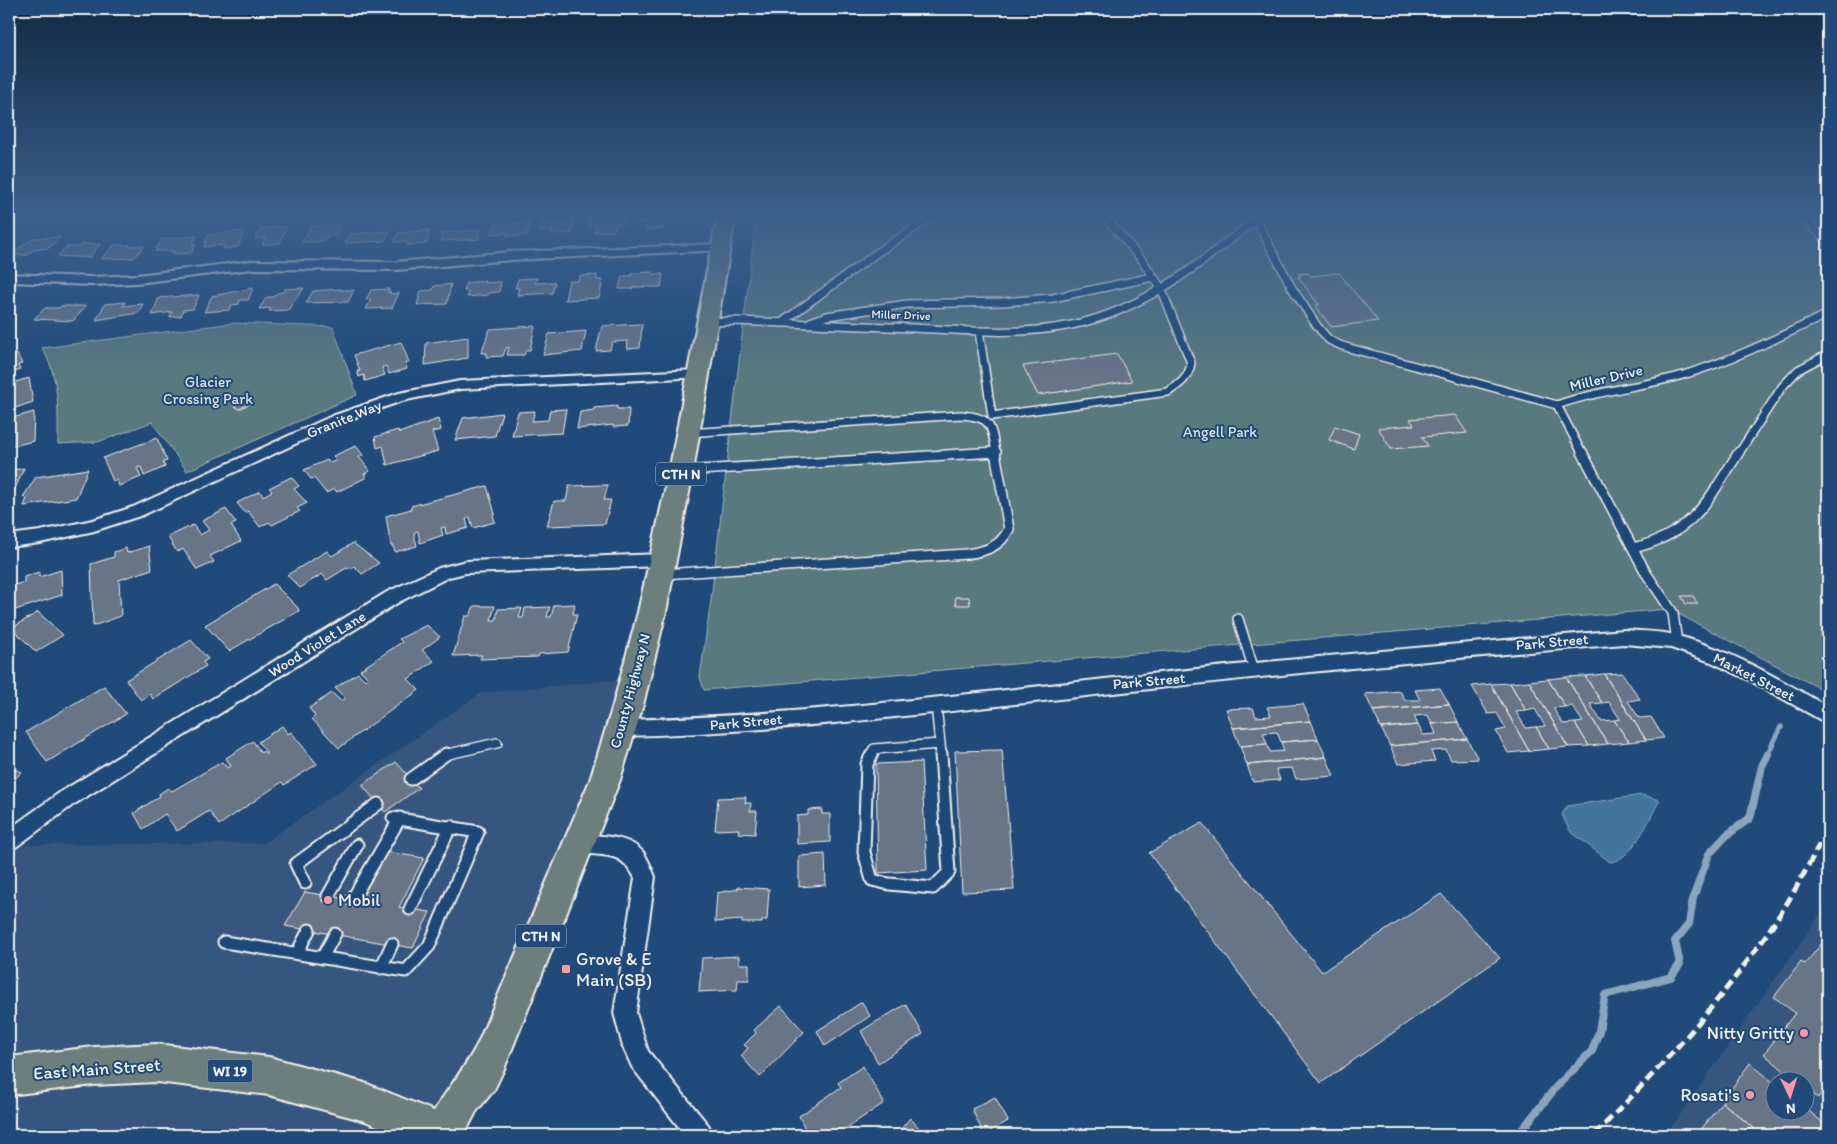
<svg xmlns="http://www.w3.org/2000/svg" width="1837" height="1144" font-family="Itim,sans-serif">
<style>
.built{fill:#35577e;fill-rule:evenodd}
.green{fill:#59797e;stroke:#a6b5b3}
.water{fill:#42749e;stroke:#89a6bc}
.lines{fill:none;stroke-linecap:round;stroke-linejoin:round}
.stream-far1{stroke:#89a6bc;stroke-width:5.5}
.stream{stroke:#89a6bc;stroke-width:8}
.building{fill:#687487;stroke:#f4f1e8}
.lane-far2-casing{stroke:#f4f1e8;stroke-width:10}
.lane-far1-casing{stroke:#f4f1e8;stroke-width:12}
.lane-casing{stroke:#f4f1e8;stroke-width:15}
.street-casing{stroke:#f4f1e8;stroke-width:4}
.primary-casing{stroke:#f4f1e8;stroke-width:4}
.lane-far2{stroke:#1f4a7a;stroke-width:7}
.lane-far1{stroke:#1f4a7a;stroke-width:9}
.lane{stroke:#1f4a7a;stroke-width:11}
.street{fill:#1f4a7a;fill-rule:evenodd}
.primary{fill:#6c7f7c;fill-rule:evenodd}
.rail{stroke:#f4f1e8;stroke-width:5;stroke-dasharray:10 5;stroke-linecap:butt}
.poi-dot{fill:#ff9aa2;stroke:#1f4a7a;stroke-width:2}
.labels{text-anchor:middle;stroke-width:4;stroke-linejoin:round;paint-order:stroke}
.far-street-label{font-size:12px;fill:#f4f1e8;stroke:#1f4a7a}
.shield{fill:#1f4a7a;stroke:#b4bfc7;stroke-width:1}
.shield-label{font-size:14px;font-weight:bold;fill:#f4f1e8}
.street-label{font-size:15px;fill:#f4f1e8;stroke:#1f4a7a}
.park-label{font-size:15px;fill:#dddfd8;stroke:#1f4a7a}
.near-poi-label{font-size:18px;fill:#f4f1e8;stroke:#1f4a7a;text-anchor:start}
.near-street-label{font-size:18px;fill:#f4f1e8;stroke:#1f4a7a}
</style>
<rect width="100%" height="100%" fill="#1f4a7a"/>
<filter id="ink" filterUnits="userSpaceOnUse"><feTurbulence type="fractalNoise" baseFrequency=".02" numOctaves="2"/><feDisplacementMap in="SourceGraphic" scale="10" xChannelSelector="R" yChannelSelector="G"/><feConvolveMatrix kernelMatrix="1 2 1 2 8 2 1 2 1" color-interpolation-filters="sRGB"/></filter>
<g filter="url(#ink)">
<!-- built -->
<path class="built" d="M634,678L443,1134L445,1135H9V845L264,843L481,693Z
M1828,903V1135H1666ZM1774,1082H1804V1112H1774Z"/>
<!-- green -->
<path class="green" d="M756,217H1828V676L1821,689L1669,609L704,690L700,677L711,600Z
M233,323L333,327L357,395L187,471L152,422L98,442L58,444C58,411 60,378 42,348Z"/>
<!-- water -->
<path class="water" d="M1642,795L1660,800C1649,819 1633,860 1610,862L1570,831L1562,815L1567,806Z"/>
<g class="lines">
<!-- stream-far1 -->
<path class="stream-far1" d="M1767,755L1781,727"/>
<!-- stream -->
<path class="stream" d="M1518,1135L1556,1087L1592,1051L1599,1031L1605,995L1671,977L1680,964L1675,941L1689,924L1693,898L1709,854L1727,835L1750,818L1762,766L1768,754"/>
</g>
<!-- building -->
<path class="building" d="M589,217H624L623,224H615L614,231L594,232L596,225L588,226Z
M638,217H674L673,222H664V229L645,230L646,223H637Z
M574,220L572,233L552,234L553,231L540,232L542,222Z
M530,222L526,236H507L508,233L491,234L494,225Z
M341,225L336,235L328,236L319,242H302L311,226Z
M287,226L280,243L262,245L265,238L255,239L261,228Z
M481,229L479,239L440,241L442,233Z
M430,230L427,236H430L426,244L407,245L408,243L406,242H394L398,233Z
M244,231L238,247L223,249L225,245L219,246L220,245L204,247L208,235Z
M390,231L384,241L345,243L350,234Z
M197,236L192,245L196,244L191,253L172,254L174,251H155L162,239Z
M60,237L49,248L33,250L28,255H10L33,238Z
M81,244H100L89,258L58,256L66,247H79Z
M114,245H130L128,246H144L134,258L101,259Z
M653,272L652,274H663L661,287H633L632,289H619L622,276H631L632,273Z
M1308,273L1311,276L1339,273L1378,321L1331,327L1315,305H1319L1298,277H1301L1298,274Z
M597,275V280H603L599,298L565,300L569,281H578L579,276Z
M537,278L535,282L538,283L555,282L552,293L517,295L519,288H515L518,279Z
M485,281L484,283L501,282L499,292L488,293V295L467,297L468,291H464L466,283Z
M451,284L447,304L417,305L421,291L433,290L434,286Z
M253,288L248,300H240L239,304L231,305L229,310L204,312L212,296Z
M304,288L288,310L269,311L271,308L259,309L267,297H273L277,293L283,292L285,289Z
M341,289L340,290H354L348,302L306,303L313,291Z
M389,289L387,292H391L390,294L399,293L392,308L366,309L371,299L366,300L371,290Z
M199,295L193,309L183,310L181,316L170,317L172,312L152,315L159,298Z
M125,302L123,306L143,304L138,313L96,320L105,304Z
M61,306H86L73,321L34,319L45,308H59Z
M642,324L640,348L627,349L628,341L612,342L610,350L596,351L602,326Z
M535,326L530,350H526L524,355H507L509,347L506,348L503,356L486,357L487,353H481L490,329Z
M586,331L582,351L543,355L549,334Z
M468,337V358L425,365L426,343Z
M401,342L409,362L405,363L407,369L389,374L386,366L382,367L385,375L365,381L364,375L359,377L357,371H360L354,355Z
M12,351L14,356L17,354L22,364L18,365L20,370L9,374V352Z
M1117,354L1132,381L1038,395L1023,366Z
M29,378L33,402L9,410V384Z
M244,398L251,403L239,409L232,404Z
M617,406V409H629L628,426L613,427V425L577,429L580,412L594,410V408Z
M566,409L562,433L512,436L518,412L535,411L532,421L548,420L550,410Z
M34,412L33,441L9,447V419Z
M502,413L495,436L455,440L463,418Z
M1455,415L1467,433L1422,437L1428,446L1391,449L1378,428L1414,425L1410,419Z
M438,419L441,430L432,432L438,451L387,465L383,446L377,448L375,437L398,430L399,433Z
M1335,426L1359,434L1354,449L1329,440Z
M157,438L167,461L163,462L165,467L144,476L141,467L137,468L141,477L119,486L117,480L113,481L103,458Z
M356,446L363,455L359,457L370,471L364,474L367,477L337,492L334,489L326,493L314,478L311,479L304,470L327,460L330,463L337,460L333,456Z
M24,468L12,496L9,497V471Z
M88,469L76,498L24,506L28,496L23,497L36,477Z
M291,477L299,486L294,489L307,503L297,508L300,511L272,525L269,522L260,527L248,511L245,513L237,503L260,491L263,496L272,491L269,488Z
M608,485L604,500H611L605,524L547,526L554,501H566L569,486Z
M487,486L495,514L493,515L495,522L473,528L470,517L466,519L468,528L446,534L445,527L441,528L443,535L420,543L418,531H416L414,534L417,546L395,552L393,546H391L386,516L411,509V506Z
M226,509L236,523L231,525L241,541L210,556L214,562L197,570L183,549L177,552L168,537L193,525L200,535L209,530L202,521Z
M353,543L379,563L362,574L354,566L350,569L348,567L327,580L322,574L300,588L287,575L327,551L332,556Z
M149,546L152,569L119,580L121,616L93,626L91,564L114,557V552L126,548L127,553Z
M61,570L62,595L9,612V587L24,582V577L39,572V577Z
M274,584L298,608L299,611L229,651L205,625Z
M1681,596H1693L1698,604H1686Z
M955,597H969L970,605H956Z
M575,604L573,614H577L568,652L539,654L538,657L480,659L482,655L453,656L465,616H470L474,606H495L491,620H496L498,609L522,608L519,618H523L525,608L550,607L547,617H551L554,605Z
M38,612L63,635L36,652L12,628Z
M427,625L440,637L422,650L434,661L408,679L419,690L339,748L312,719L315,716L309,708L332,693L341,701L345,698L335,688L358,673L365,680L368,678L360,670L402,642L399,639Z
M191,640L208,659L203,662L206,666L153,699L150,694L141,700L126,680Z
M1622,673L1640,699L1628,701L1639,718L1651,717L1664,738L1646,740L1604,674Z
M1604,674L1646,740L1629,742L1614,720L1620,719L1609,702L1602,703L1585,676Z
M1585,676L1602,703L1590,704L1601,721L1614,720L1629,742L1608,744L1566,677Z
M1566,677L1608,744L1589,746L1575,723L1583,722L1572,706L1565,707L1548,679Z
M1548,679L1565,707L1553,708L1563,724L1575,723L1589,746L1568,747L1529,681Z
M1529,681L1568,747L1549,749L1536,727L1545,726L1535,709L1526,711L1510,683Z
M1510,683L1526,711L1516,712L1526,728L1536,727L1549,749L1529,751L1491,684Z
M1491,684L1529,751L1508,753L1496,731L1506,729L1497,713L1488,714L1472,686Z
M104,686L126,714L47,762L26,732Z
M1440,688L1449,704L1373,711L1365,694L1400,691L1405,700H1420L1415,690Z
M1303,704L1311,721L1233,728L1226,709L1253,708L1256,717L1271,716L1267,707Z
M1449,704L1458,722L1432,724L1428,715L1414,716L1418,725L1381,728L1373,711Z
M1311,721L1318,739L1281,742L1277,732L1263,733L1267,744L1240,746L1233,728Z
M1458,722L1467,739L1390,746L1381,728L1418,725L1423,735L1436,734L1432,724Z
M282,726L288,734L291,732L317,764L284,785L282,782L219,825L209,811L177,831L165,814L143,829L134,813L160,796L159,794L168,788L172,791L222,762L227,768L231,766L226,758L253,741L261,753L263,751L266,754L267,753L258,742Z
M1318,739L1326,757L1247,765L1240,746L1267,744L1270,752L1284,751L1281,742Z
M1467,739L1478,759L1451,760L1446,750L1431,751L1435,761L1398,764L1390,746Z
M1002,750L1014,890L962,892L955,751Z
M1326,757L1334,776L1296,779L1292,768L1276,769L1280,780L1253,782L1247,765Z
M9,762L15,765L12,768L22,772L9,784Z
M396,762L419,788L385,812L362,785Z
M921,762L927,870L878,873L876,764Z
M746,797L745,803H751L750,811H757L755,834L738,833L739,829L715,830L718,798Z
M822,809V814H830V842L797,844V816L808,815V810Z
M1202,823L1322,972L1441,894L1500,958L1321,1083L1149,853Z
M386,852L424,858L399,907L430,912L413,948L285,926L305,892L359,901Z
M825,854L826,885L799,887V856Z
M738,887L769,889L767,920H762V923H742V920L715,922L717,893L738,889Z
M1827,937L1828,938V1084L1818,1098L1804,1087V1082H1798L1764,1054L1795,1013L1774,997L1801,962L1805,964Z
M739,956V964H749V980H738L737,990L699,992L702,958Z
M862,1002L870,1016L825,1046L817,1031Z
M906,1004L923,1034L878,1063L861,1031Z
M781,1006L804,1032L760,1077L741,1056L748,1048L744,1045L756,1033L754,1030Z
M1750,1063L1774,1083V1112H1804V1107L1827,1126L1821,1135H1762L1722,1102Z
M863,1066L884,1103L836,1135H808L799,1116L841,1087L838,1083Z
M995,1097L1008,1121L984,1135L972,1109Z
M1722,1102L1762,1135H1697Z
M910,1118L926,1135H896Z"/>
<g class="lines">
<!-- lane-far2 casing -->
<g class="lane-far2-casing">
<path id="lane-far2" d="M1803,217L1828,242
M1256,220L1292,288L1317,326L1329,340L1342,346L1557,405
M708,322L735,321C794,323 853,326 913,328C975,331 1043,338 1104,316C1162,296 1211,255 1259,217
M810,322L827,316L907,304L1002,302L1053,298L1153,277
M781,323L878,252L931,217
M979,331L992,416L1168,392C1180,384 1189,378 1191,363L1161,288L1142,260L1105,217
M1557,405C1598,390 1642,387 1683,375C1734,360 1781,336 1828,314
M1557,405L1582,453
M688,433L961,415C992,417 991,425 996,453
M982,453L996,452
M1739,453L1782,387L1798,370L1828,354"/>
</g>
<!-- lane-far1 casing -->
<g class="lane-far1-casing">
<path id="lane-far1" d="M1582,452L1646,573L1673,613L1677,643
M682,471L996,452
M1633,548C1694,534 1708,500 1739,452
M663,574L967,554C986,551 1000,547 1009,529L995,452
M1238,619L1254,670
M936,705L940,744
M940,744L941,755
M444,755L497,743
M871,755L874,749L940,744"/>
</g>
<!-- lane casing -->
<g class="lane-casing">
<path id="lane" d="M872,754L867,764L864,852L872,880L889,884L933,888L949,872L941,754
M411,779L446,754
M305,883L296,864L378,804
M328,896L357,845
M352,900L400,818
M410,909L451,826
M224,942L406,971L429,946L478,832L393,818
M297,953L309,930
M322,958L335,934
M381,968L392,944"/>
</g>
<!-- street casing -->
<g class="street-casing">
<path id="street" d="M721,244L727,248L725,250L511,260L396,270L252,269L137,283L92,285L9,282V274L92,277L137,275L252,261L396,262L511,252Z
M697,370L704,374L702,377L460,389L402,401L342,422L143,515L94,531L40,543L9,547V535L40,531L93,520L133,507L332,416L399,393L460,381Z
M663,554L669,556L671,560L669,564L663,566L466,573L449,577L399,602L73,805L16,847L9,849V829L59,793L387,592L439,568L466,561Z
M1624,630C1639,631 1655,631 1670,634C1727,647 1779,679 1828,707V724L1749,680L1711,662L1671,648L1624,644C1466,657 1308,671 1150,689C974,708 798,732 621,736L614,734L612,728L614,722L621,720C798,716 974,693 1150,674C1308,657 1466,643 1624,630Z
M579,834C599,836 629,835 643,852C648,859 652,869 655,877L636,1013L648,1051L709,1126L712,1135H685L632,1067L623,1047L614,1013L635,878C618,846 600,860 572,850L569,843L572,836Z"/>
</g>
<!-- primary casing -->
<g class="primary-casing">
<path id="primary" d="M717,217H735L693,472L666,612L643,705L620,780L504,1069L494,1090L476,1112L464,1135H399L365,1121L269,1095L156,1082L94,1085L9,1095V1057L94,1047L156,1044L269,1057L365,1083L434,1111C448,1088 466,1067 478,1043L590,780L613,705L638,612L669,472Z"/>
</g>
<!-- lane-far2 -->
<use href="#lane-far2" class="lane-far2"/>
<!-- lane-far1 -->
<use href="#lane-far1" class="lane-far1"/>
<!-- lane -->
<use href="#lane" class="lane"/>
<!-- street -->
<use href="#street" class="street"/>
<!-- primary -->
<use href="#primary" class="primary"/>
<!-- rail -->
<path class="rail" d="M1594,1135C1663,1066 1729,993 1782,911C1799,885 1813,856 1828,828"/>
</g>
</g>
<!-- sky -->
<linearGradient id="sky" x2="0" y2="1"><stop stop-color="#112943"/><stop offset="0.57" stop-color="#3c608d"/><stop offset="1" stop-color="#3c608d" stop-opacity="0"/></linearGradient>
<rect width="1837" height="378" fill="url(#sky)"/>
<!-- markers -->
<g class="poi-dot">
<circle cx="328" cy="900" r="5"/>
<rect x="561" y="964" width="10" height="10" rx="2.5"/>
<circle cx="1804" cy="1033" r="5"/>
<circle cx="1750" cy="1095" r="5"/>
</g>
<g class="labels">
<!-- far-street labels -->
<g class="far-street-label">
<text transform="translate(901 315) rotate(2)" y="4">Miller Drive</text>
</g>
<!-- shield labels -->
<g class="shield">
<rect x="656" y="462.5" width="50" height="23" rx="4"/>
<rect x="516" y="924.5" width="50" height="23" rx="4"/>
<rect x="207.5" y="1059.5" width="45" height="23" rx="4"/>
</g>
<g class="shield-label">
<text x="681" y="479">CTH N</text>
<text x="541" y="941">CTH N</text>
<text x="230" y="1076">WI 19</text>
</g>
<!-- street labels -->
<g class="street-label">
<text transform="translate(1606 378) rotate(-13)" y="5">Miller Drive</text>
<text transform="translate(344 419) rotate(-22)" y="5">Granite Way</text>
<text transform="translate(1552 642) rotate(-5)" y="5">Park Street</text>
<text transform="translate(317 644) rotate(-32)" y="5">Wood Violet Lane</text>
<text transform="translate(1754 677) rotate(27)" y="5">Market Street</text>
<text transform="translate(1149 681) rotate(-5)" y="5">Park Street</text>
<text transform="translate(630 691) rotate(-75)" y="5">County Highway N</text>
<text transform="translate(746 722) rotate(-5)" y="5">Park Street</text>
</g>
<!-- park labels -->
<g class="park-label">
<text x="208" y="387">Glacier<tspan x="208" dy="17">Crossing Park</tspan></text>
<text x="1220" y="437">Angell Park</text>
</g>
<!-- near-poi labels -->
<g class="near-poi-label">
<text x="338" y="906">Mobil</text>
<text x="576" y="965">Grove &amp; E<tspan x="576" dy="21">Main (SB)</tspan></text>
<text x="1794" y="1039" text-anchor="end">Nitty Gritty</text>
<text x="1740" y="1101" text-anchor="end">Rosati's</text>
</g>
<!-- near-street labels -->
<g class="near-street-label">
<text transform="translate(97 1069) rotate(-4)" y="6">East Main Street</text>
</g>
</g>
<!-- margin -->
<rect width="1837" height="1144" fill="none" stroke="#1f4a7a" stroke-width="30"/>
<rect x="15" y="15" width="1807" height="1114" fill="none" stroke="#f4f1e8" stroke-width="2" filter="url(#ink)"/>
<!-- north arrow -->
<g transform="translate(1790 1096) rotate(176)"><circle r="24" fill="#1f4a7a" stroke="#748da6"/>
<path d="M0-4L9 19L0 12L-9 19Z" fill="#ff9aa2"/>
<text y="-8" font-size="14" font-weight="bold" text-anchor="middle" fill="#f4f1e8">N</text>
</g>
</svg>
